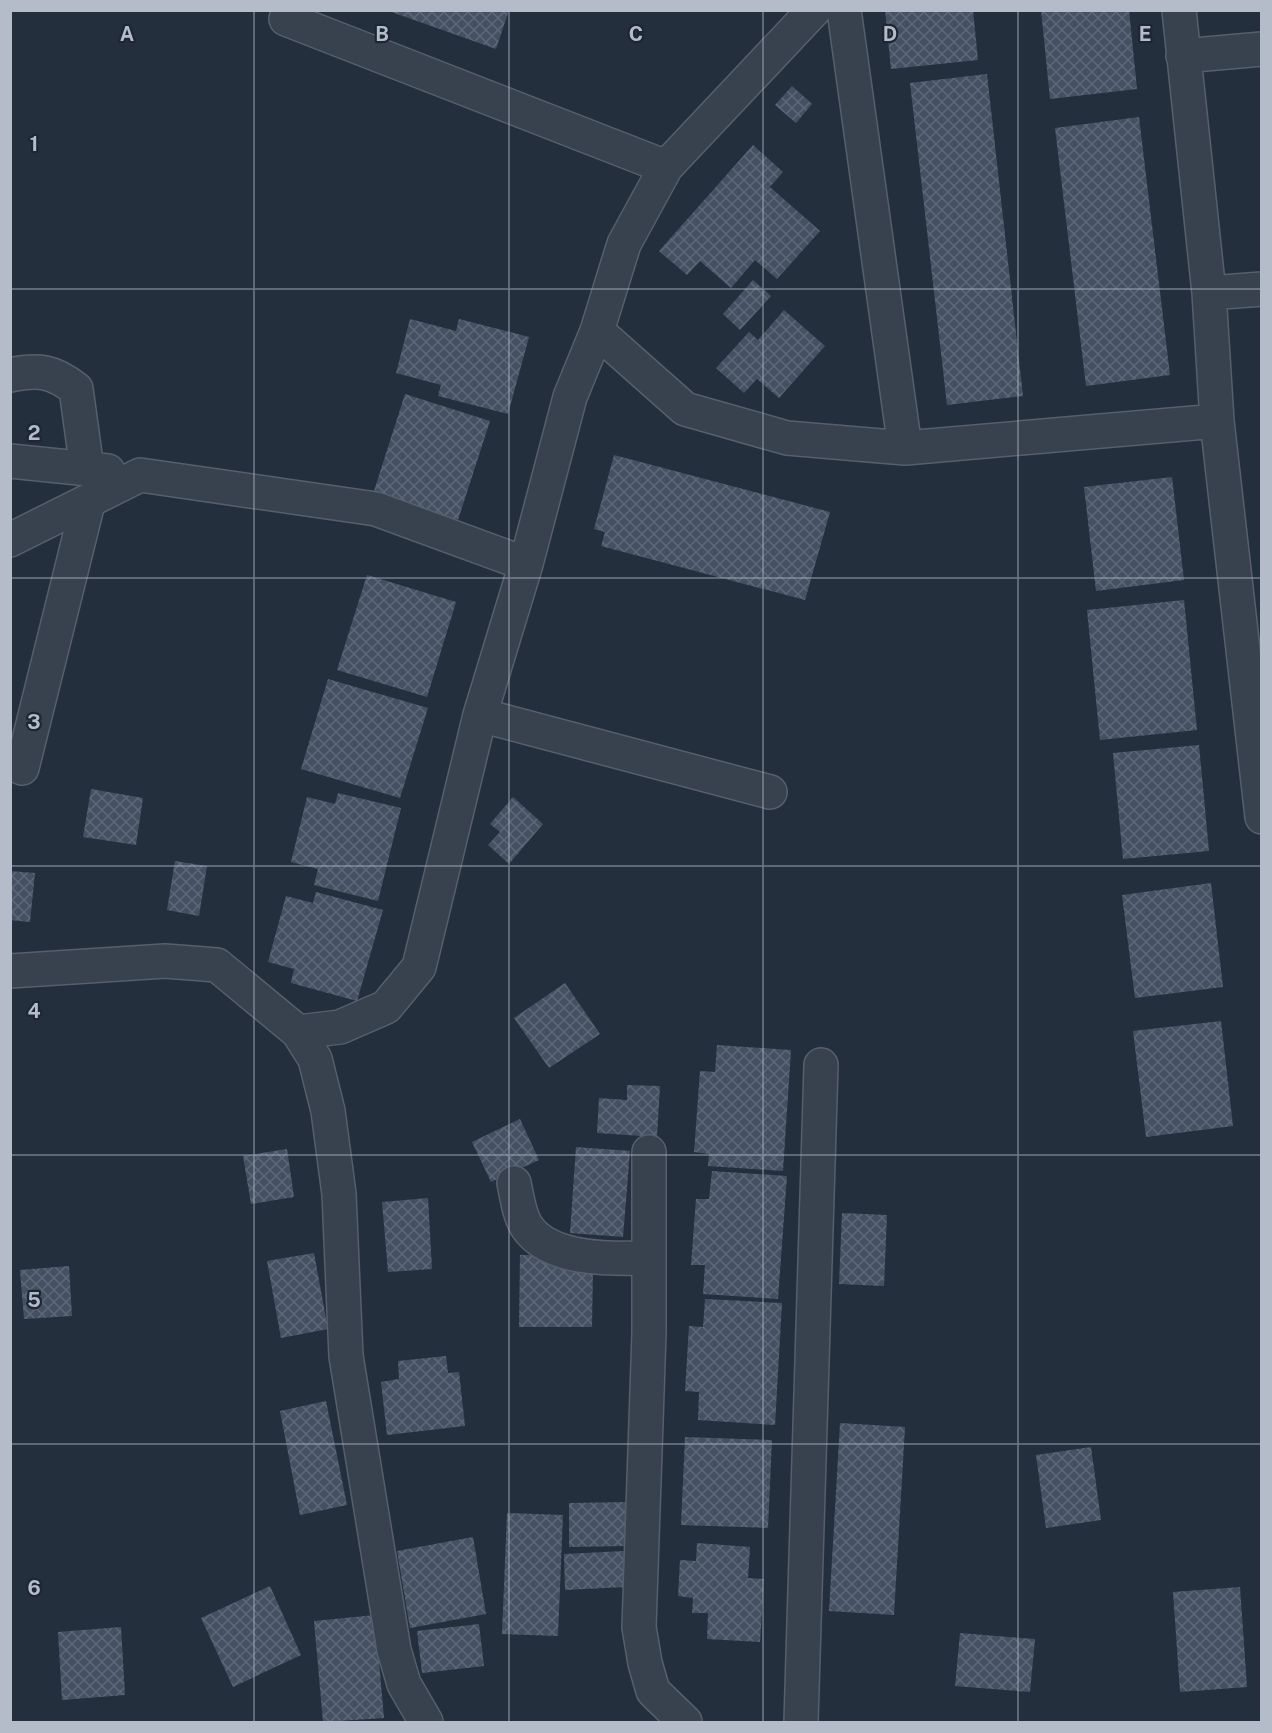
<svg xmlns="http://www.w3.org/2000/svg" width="1272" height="1733" font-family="'Public Sans',sans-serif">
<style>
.building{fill:url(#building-cross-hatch)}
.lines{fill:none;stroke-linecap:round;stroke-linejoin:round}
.street-casing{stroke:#565f6c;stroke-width:36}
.street{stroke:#38414e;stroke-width:33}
.grid{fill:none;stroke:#b4bcc9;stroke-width:1.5;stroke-opacity:0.55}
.grid-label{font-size:20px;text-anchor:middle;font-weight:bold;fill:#b4bcc9;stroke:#1d2633;stroke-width:4.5;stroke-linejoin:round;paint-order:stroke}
</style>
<defs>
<pattern id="building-cross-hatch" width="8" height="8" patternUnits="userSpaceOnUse" patternTransform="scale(1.5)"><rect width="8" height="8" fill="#455162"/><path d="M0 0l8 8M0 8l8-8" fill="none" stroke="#5d6877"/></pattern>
</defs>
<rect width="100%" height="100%" fill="#242f3e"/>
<!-- building -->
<path class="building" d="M386,10H509L496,49Z
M885,10H973L978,60L891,69Z
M1041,10H1129L1137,89L1050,99Z
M987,74L1023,396L947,405L910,83Z
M792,86L812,104L796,123L775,105Z
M1139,117L1170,375L1086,386L1055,128Z
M753,145L783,172L770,187L820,231L777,279L755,260L731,288L700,261L687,275L659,251Z
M753,280L771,296L740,330L723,314Z
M784,310L825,346L779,398L757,379L744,393L716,368L749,332L758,340Z
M410,319L456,331L459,319L529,337L508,414L438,396L441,385L396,373Z
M405,394L490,421L458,520L373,494Z
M614,455L830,512L805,600L601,546L605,532L594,529Z
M1172,477L1184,580L1096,591L1084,487Z
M367,575L456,602L427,697L337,670Z
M1184,600L1197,730L1100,740L1087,610Z
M328,679L428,708L400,798L301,769Z
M1199,745L1209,851L1123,859L1113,753Z
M91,789L143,798L136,845L83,837Z
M338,793L401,808L378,901L314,885L318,869L291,862L307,797L335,804Z
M513,797L543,824L509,864L488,845L500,832L490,824Z
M175,861L207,866L199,916L167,910Z
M10,871L35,873L30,922L10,920Z
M1211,883L1223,987L1135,998L1122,895Z
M316,892L383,910L357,1001L291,983L294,969L268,962L286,896L313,903Z
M565,983L600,1034L549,1068L514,1018Z
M1221,1021L1233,1126L1146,1137L1133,1031Z
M717,1045L791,1050L783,1171L708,1166L709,1154L694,1152L700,1071L715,1072Z
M627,1085L660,1086L657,1137L597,1133L599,1098L627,1100Z
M520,1119L539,1160L491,1182L472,1142Z
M576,1147L630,1151L623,1237L570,1233Z
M287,1149L294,1197L251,1204L243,1156Z
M712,1171L787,1176L778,1299L703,1294L705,1265H691L696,1199H709Z
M428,1198L432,1269L388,1272L382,1202Z
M842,1213L887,1215L884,1286L839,1284Z
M314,1253L328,1329L281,1338L267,1261Z
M520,1255H558V1268H593L592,1327H519Z
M69,1266L72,1316L24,1319L20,1270Z
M705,1299L782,1303L775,1425L698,1420L699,1392L685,1391L689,1326L703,1327Z
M446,1356L448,1373L459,1372L465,1426L387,1435L381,1382L399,1379L398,1361Z
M326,1401L347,1505L300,1515L280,1411Z
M840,1423L905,1427L894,1615L829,1611Z
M685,1437L772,1440L768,1528L681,1525Z
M1091,1447L1101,1520L1046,1528L1036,1455Z
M627,1502V1546L569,1547V1503Z
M507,1513L563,1515L558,1636L502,1634Z
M473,1537L486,1614L410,1628L397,1551Z
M697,1543L750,1547L748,1578L764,1579L760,1642L707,1639L708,1613H692L693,1598L678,1596L680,1560L696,1561Z
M625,1551L626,1587L565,1590L564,1554Z
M270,1586L301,1655L233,1687L201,1618Z
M1240,1587L1247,1687L1180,1692L1173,1592Z
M375,1615L384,1718L323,1722L314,1621Z
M479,1624L484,1666L422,1673L417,1631Z
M121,1627L125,1695L62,1700L58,1632Z
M960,1633L1035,1639L1030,1692L955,1686Z"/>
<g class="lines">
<!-- street casing -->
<g class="street-casing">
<path id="street" d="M844,10L905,448
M286,19L666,167
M1183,56L1262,49
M1209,293L1262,289
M597,331L685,409L787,438L905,448L1217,421L1209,293L1179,10
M10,375C39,369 53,371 76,389L87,469
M1217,421L1262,817
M10,461L108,471
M10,540L140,475L376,509L526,564
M480,715L770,792
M22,768L88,503
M10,971L165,961L217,965L298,1032L315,1059L328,1111L339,1194L346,1356L394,1650L404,1684L426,1722
M298,1032L340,1027L386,1007L419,967L480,715L526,564L570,397L597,331L624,244L666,167L814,10
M649,1152V1333L639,1627L645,1663L653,1691L685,1722
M514,1183C517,1197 519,1215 527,1227C550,1261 612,1259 649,1258
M801,1722L821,1065"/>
</g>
<!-- street -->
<use href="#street" class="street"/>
</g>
<!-- grid -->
<path class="grid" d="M254,10V1722M509,10V1722M763,10V1722M1018,10V1722M10,289H1262M10,578H1262M10,866H1262M10,1155H1262M10,1444H1262"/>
<g class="grid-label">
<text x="127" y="41">A</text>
<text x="382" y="41">B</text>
<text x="636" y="41">C</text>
<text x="890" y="41">D</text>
<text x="1145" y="41">E</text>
<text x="34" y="151">1</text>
<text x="34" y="440">2</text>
<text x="34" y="729">3</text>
<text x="34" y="1018">4</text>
<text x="34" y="1307">5</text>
<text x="34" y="1595">6</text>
</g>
<!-- border -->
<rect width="1272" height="1733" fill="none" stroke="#b4bcc9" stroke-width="24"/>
</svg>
